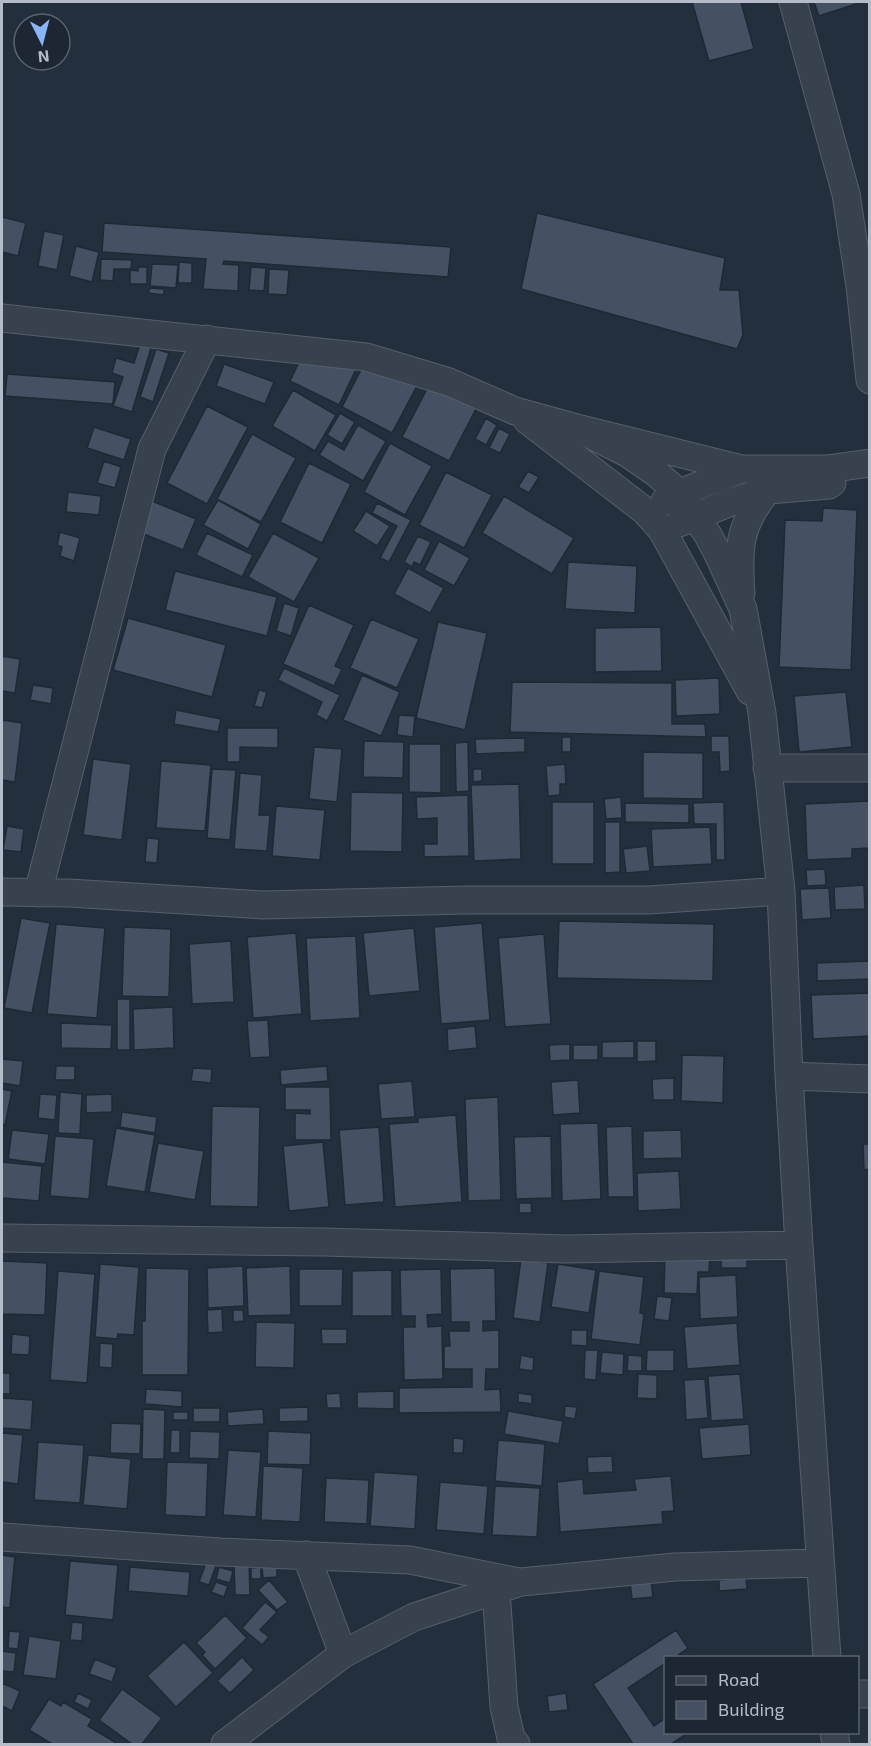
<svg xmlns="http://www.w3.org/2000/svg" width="871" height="1746" font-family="'Exo 2',sans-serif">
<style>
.building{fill:#455162;stroke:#1f2835;stroke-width:1.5}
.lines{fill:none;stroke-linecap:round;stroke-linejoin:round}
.minor-casing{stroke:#565f6c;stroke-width:29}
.minor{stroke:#38414e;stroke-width:27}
</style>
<rect width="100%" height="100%" fill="#242f3e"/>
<!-- building -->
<path class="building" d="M692,2H741L754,49L709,61Z
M814,2H855L856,4L819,16Z
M537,213L725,258L720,290H739L743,335L737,349L521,289Z
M2,217L26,223L18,256L2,252Z
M104,223L451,247L448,277L224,261L223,264L239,265L238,291L203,289L206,259L102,252Z
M44,231L64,235L57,270L38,266Z
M76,246L99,252L92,282L69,276Z
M101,259L132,260L131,269H114L113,281L100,280Z
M179,262L192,263V283H178Z
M152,264L178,265L176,288L150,286Z
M138,267H147V284H130V270L138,271Z
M251,267L266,268L264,291L249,290Z
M269,269L289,270L287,295L268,294Z
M150,288L164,289V295L148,293Z
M140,344L151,348L132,412L113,406L123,377L112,373L116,358L134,363Z
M156,349L169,353L153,402L140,397Z
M302,356L359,363L339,405L290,381Z
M366,360L417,386L392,433L342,407Z
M224,364L274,382L265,404L216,386Z
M7,374L115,382L113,404L5,396Z
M429,385L476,409L449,461L402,437Z
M293,390L336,415L315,451L272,426Z
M207,406L248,427L207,504L167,483Z
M340,413L355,422L342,444L327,435Z
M486,418L497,425L486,445L475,439Z
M358,425L386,441L363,481L319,455L328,441L344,450Z
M94,427L131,439L124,460L87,448Z
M499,428L510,434L500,453L489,448Z
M252,434L296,458L261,522L217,499Z
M390,443L432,466L405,515L364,492Z
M104,461L121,467L115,488L97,483Z
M309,463L351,484L322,543L280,522Z
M528,471L539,477L529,493L518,487Z
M446,472L492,495L464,548L419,525Z
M68,492L101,496L99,515L66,512Z
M504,496L574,538L552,574L482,533Z
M218,500L261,524L248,549L203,525Z
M152,501L196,519L183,550L139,532Z
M377,503L411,520L389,562L380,558L397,526L372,513Z
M823,508L857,510L851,670L779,667L785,520L822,521Z
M366,511L390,526L377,546L353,531Z
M60,532L80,538L74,561L60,556L62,547L57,545Z
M207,533L253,555L242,577L196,555Z
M273,533L319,558L294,602L248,577Z
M418,536L431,542L420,565L414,562L412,567L404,562Z
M439,541L470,558L454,586L424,570Z
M568,562L637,566L635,613L565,609Z
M408,568L444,588L430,613L394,594Z
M175,571L277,597L267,636L165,610Z
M284,603L299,608L291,636L276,631Z
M309,605L354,625L335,666L342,669L334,686L283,664Z
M128,618L226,645L212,697L113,670Z
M371,619L419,639L397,688L350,668Z
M438,622L487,633L465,730L416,718Z
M661,627L662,671L595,672V628Z
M2,656L20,659L15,693L2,691Z
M284,668L340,695L327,721L316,715L322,702L278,680Z
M362,675L400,692L381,736L343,720Z
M719,678L720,714L676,716L675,680Z
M512,682L672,683V724H705L706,737L510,732Z
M33,685L53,688L51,704L30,700Z
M259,690L267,692L262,708L254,706Z
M846,692L852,747L799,752L794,696Z
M176,710L221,719L218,732L174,724Z
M399,715L415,716L413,737L397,735Z
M2,720L22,723L15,782L2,780Z
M227,728H278V748L240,747V762H227Z
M711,736H729L730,771L720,772L719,752H711Z
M562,737H571V752H562Z
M525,738V752L476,754L475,739Z
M364,741L404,742L403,778L363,777Z
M468,742L469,791L456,792L455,743Z
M409,744H441V793L409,792Z
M314,747L342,749L337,802L309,799Z
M643,752L703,753V799L643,798Z
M93,759L131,764L122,840L83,835Z
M161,761L211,765L205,831L156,828Z
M565,764L566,784H560V795L548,796L546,766Z
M212,769L236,770L230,840L207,838Z
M473,769H482V781L473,782Z
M240,773L262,775L259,815H270L267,851L234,849Z
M519,784L521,859L474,861L471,785Z
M351,792L403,793L402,852L350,851Z
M468,795L469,856L424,857V844H437V818L417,819L416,797Z
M621,797L622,818L606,819L604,799Z
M870,801V848L852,849V858L807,860L805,804Z
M552,802H594V864H552Z
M724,802L725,860H716V824H694L693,803Z
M625,803L689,804V823L625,822Z
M276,806L325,810L320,860L272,856Z
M605,822H620V872L605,873Z
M7,826L24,829L21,852L3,850Z
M710,827L712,864L653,867L651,829Z
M147,838L159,839L157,863L145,862Z
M647,846L650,871L626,873L623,849Z
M825,869L826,885L807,886L806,870Z
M864,885L865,909L835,910L834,887Z
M829,888L831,918L802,920L800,889Z
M21,918L50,923L32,1013L4,1008Z
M559,921L714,924L713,981L557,978Z
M482,923L490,1020L441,1024L434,927Z
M56,924L105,928L97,1018L47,1014Z
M124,927L171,929L169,997L122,996Z
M414,928L420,991L369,996L363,933Z
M296,933L302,1014L253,1018L247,937Z
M544,934L551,1024L505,1027L498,938Z
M356,936L360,1018L310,1021L306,938Z
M231,941L234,1002L192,1004L189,944Z
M870,961V979L817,981V963Z
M870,993V1036L813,1039L811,995Z
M117,999H130V1050H117Z
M173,1007L174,1048L134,1050L133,1009Z
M268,1020L270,1057L250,1058L247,1021Z
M61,1023L112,1025L111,1049L61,1048Z
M475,1026L477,1048L448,1051L447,1029Z
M634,1041V1058H602V1042Z
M637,1041H656V1061L637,1062Z
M570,1044V1060L550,1061L549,1045Z
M573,1045H598V1060H573Z
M682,1055L724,1056L723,1103L681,1101Z
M2,1059L23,1061L20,1086L2,1083Z
M56,1066H75V1080H55Z
M327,1066L328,1081L281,1085L280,1070Z
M193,1068L212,1069L211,1083L191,1081Z
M674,1078V1100H653L652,1079Z
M578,1080L580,1113L553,1115L551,1082Z
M412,1081L415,1117L381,1119L378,1084Z
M285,1087H330L331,1140H295V1113L310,1114V1110H285Z
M2,1089L12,1091L5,1125L2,1124Z
M60,1092L82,1094L80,1134L58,1133Z
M40,1094L57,1095L55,1120L38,1118Z
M112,1094V1112L86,1113V1095Z
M498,1097L501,1200L468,1201L465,1099Z
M212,1106L260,1107L258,1207L210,1206Z
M122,1112L157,1117L155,1133L120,1127Z
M456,1115L462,1202L395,1207L389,1124L418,1122V1118Z
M598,1123L601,1199L562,1201L560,1124Z
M632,1126L634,1197H608L606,1127Z
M379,1127L384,1202L345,1205L339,1130Z
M116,1128L155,1135L145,1192L106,1186Z
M12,1130L49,1134L45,1164L8,1159Z
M681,1130L682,1158L643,1159V1131Z
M55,1136L94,1139L89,1199L50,1196Z
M551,1136L552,1198L516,1199L514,1137Z
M323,1142L329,1207L289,1211L283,1146Z
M158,1143L204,1151L195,1200L149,1192Z
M863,1144H870V1169L864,1170Z
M2,1162L42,1166L39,1201L2,1198Z
M679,1171L681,1209L638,1211L637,1173Z
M519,1203H531L532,1213H519Z
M665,1253L710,1254L709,1272H698L697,1294L664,1293Z
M721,1254H747V1268H721Z
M521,1259L548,1263L540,1322L513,1318Z
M2,1261L47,1263L45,1315L2,1314V1337Z
M100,1264L139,1267L134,1335L118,1334L117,1339L95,1337Z
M558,1264L596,1270L589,1313L551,1307Z
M243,1266L244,1306L208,1308L207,1268Z
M290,1266L291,1315L248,1316L246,1268Z
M146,1268L189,1269L188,1375H142V1321H145Z
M495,1268L496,1321H483V1331L499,1330V1369H486L485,1390L500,1389L501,1412L399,1413V1388L472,1387V1369H444V1346H450L449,1331H469V1322H451L450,1269Z
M299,1269H343L342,1306H299Z
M441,1269L442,1314L427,1315L428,1327L442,1326L443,1379L404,1380L403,1327H415V1316H401L400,1270Z
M392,1270V1316H352V1271Z
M58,1271L95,1274L87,1383L50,1380Z
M599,1271L644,1277L640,1313L644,1314L640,1345L591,1339Z
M736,1275L738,1317L700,1319L699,1277Z
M657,1296L672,1298L669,1321L654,1319Z
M222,1309L223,1332L208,1333L207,1310Z
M233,1310H243L244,1321L233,1322Z
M256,1322L295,1323L294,1368L255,1367Z
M737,1323L740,1365L687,1369L684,1327Z
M321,1329H347V1344H322Z
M571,1330H587V1346L571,1345Z
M12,1334L30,1336L29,1355L11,1354Z
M100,1343L113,1344L112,1368L99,1367Z
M585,1350H598L596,1380L584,1379Z
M647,1350H674V1371H646Z
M602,1352L624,1354L623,1375L600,1373Z
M521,1355L534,1358L533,1371L519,1369Z
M628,1355L642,1356V1371H627Z
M2,1373H10V1394H2Z
M638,1374L657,1375V1399L637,1398Z
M740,1374L744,1419L711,1421L708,1376Z
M705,1379L708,1418L686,1420L684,1380Z
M146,1389L182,1391V1407L145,1404Z
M394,1391V1409L357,1408V1392Z
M340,1393L341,1408H327L326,1394Z
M518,1393L532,1395V1404L518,1402Z
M2,1398L33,1400L31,1430L2,1428Z
M565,1406L577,1407L575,1419L564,1417Z
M308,1407V1421L279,1422V1408Z
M193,1408H220V1422H193Z
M143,1409L165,1410L164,1459H142Z
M263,1409L264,1424L228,1426L227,1412Z
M508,1411L563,1421L559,1444L504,1434Z
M173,1412H188V1420H173Z
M111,1423L141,1424L140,1454L110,1453Z
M749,1424L751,1455L702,1459L699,1428Z
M171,1430H180V1453H170Z
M190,1431L220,1432L219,1459L189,1458Z
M268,1431L311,1433L310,1465L267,1464Z
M2,1433L23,1435L18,1484L2,1482Z
M453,1438L464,1439L463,1453H453Z
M498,1440L545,1444L542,1486L495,1481Z
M38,1442L84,1445L80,1503L34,1500Z
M228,1450L261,1452L256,1517L223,1515Z
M88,1455L131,1459L127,1509L83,1505Z
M612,1456L613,1472L588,1473L587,1457Z
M167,1462L208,1463L206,1517L165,1515Z
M263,1466L303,1468L300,1522L261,1520Z
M374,1472L418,1475L415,1529L370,1526Z
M671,1476L674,1511L662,1512L663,1524L560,1532L557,1482L583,1479L584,1494L636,1490L634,1479Z
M326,1478L369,1480L367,1524L324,1522Z
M440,1482L488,1486L484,1534L436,1530Z
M495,1486L540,1488L537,1537L492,1535Z
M2,1555L15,1557L10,1608L2,1607Z
M70,1561L118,1565L113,1620L65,1615Z
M206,1563L216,1566L209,1585L199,1582Z
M234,1563H249L250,1595H235Z
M277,1566V1577L263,1578L262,1567Z
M130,1567L190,1572L188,1596L128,1591Z
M219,1567L233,1571L230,1583L216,1579Z
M261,1567V1579H251V1568Z
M746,1578L747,1589L719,1591V1580Z
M269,1580L288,1602L277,1610L258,1590Z
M651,1580L653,1597L632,1599L630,1582Z
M216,1582L228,1586L224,1597L211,1592Z
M265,1602L277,1612L260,1630L269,1637L262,1645L242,1628Z
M225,1615L247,1638L215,1669L202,1655L205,1652L196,1643Z
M72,1622L83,1623L82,1641L70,1640Z
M676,1630L688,1648L674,1658H666V1663L628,1688L654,1726L666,1718V1732H689L671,1744H633L593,1684Z
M9,1631L20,1632L18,1649L8,1648Z
M29,1636L61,1641L56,1679L23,1675Z
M184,1642L213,1673L176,1707L147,1676Z
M2,1651L16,1653L14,1672L2,1671Z
M242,1657L254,1670L230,1693L217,1681Z
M95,1659L117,1668L112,1682L89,1674Z
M2,1683L20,1691L12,1711L2,1706Z
M122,1689L162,1718L142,1744H132L99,1720Z
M78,1693L92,1700L88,1709L74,1702Z
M566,1693L568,1710L549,1712L547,1696Z
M49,1699L61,1706L63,1702L92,1719L88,1726L118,1744H52L29,1730Z"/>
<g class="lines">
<!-- minor casing -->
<g class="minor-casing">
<path id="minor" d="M793,2L846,194L860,286L870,380
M2,318L366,357L449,382L515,411L577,428L742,469
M527,420L645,511L662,530L750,691
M577,428L627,453L656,473L679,493L708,535L719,556L743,609L762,713L781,891L789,1076L799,1245L827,1658
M665,501L679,493L742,469H827L870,463
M679,523L731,502L768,490L829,485L832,483
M741,593C738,549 738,525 768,490
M767,768H870
M2,892L69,893L263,905L466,900H649L781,891
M38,893L152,449L207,339
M789,1076L870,1079
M2,1238L324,1242L566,1249L799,1245
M2,1537L220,1552L410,1560L519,1582
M306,1555L343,1654
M496,1590L504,1707L511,1738L516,1744
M858,1694H870
M834,1732L836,1744
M225,1744L343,1654L414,1617L521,1582L675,1567L819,1563"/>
</g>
<!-- minor -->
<use href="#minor" class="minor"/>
</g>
<!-- border -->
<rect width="871" height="1746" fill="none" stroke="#b4bcc9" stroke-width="6"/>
<!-- legend -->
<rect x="664" y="1656" width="195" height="78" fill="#1d2633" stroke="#59626f" stroke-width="1.5"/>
<rect x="676" y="1676" width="30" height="9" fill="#38414e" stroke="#59626f" stroke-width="1.5"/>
<text x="718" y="1686" font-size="18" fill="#b4bcc9">Road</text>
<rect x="676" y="1701" width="30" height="18" fill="#455162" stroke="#59626f" stroke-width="1.5"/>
<text x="718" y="1716" font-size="18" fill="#b4bcc9">Building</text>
<!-- north arrow -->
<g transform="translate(42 42) rotate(174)"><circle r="28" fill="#1d2633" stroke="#59626f" stroke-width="1.5"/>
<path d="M0-4.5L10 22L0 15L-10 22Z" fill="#8ab4f8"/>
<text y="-9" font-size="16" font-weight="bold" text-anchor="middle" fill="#b4bcc9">N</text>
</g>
</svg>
